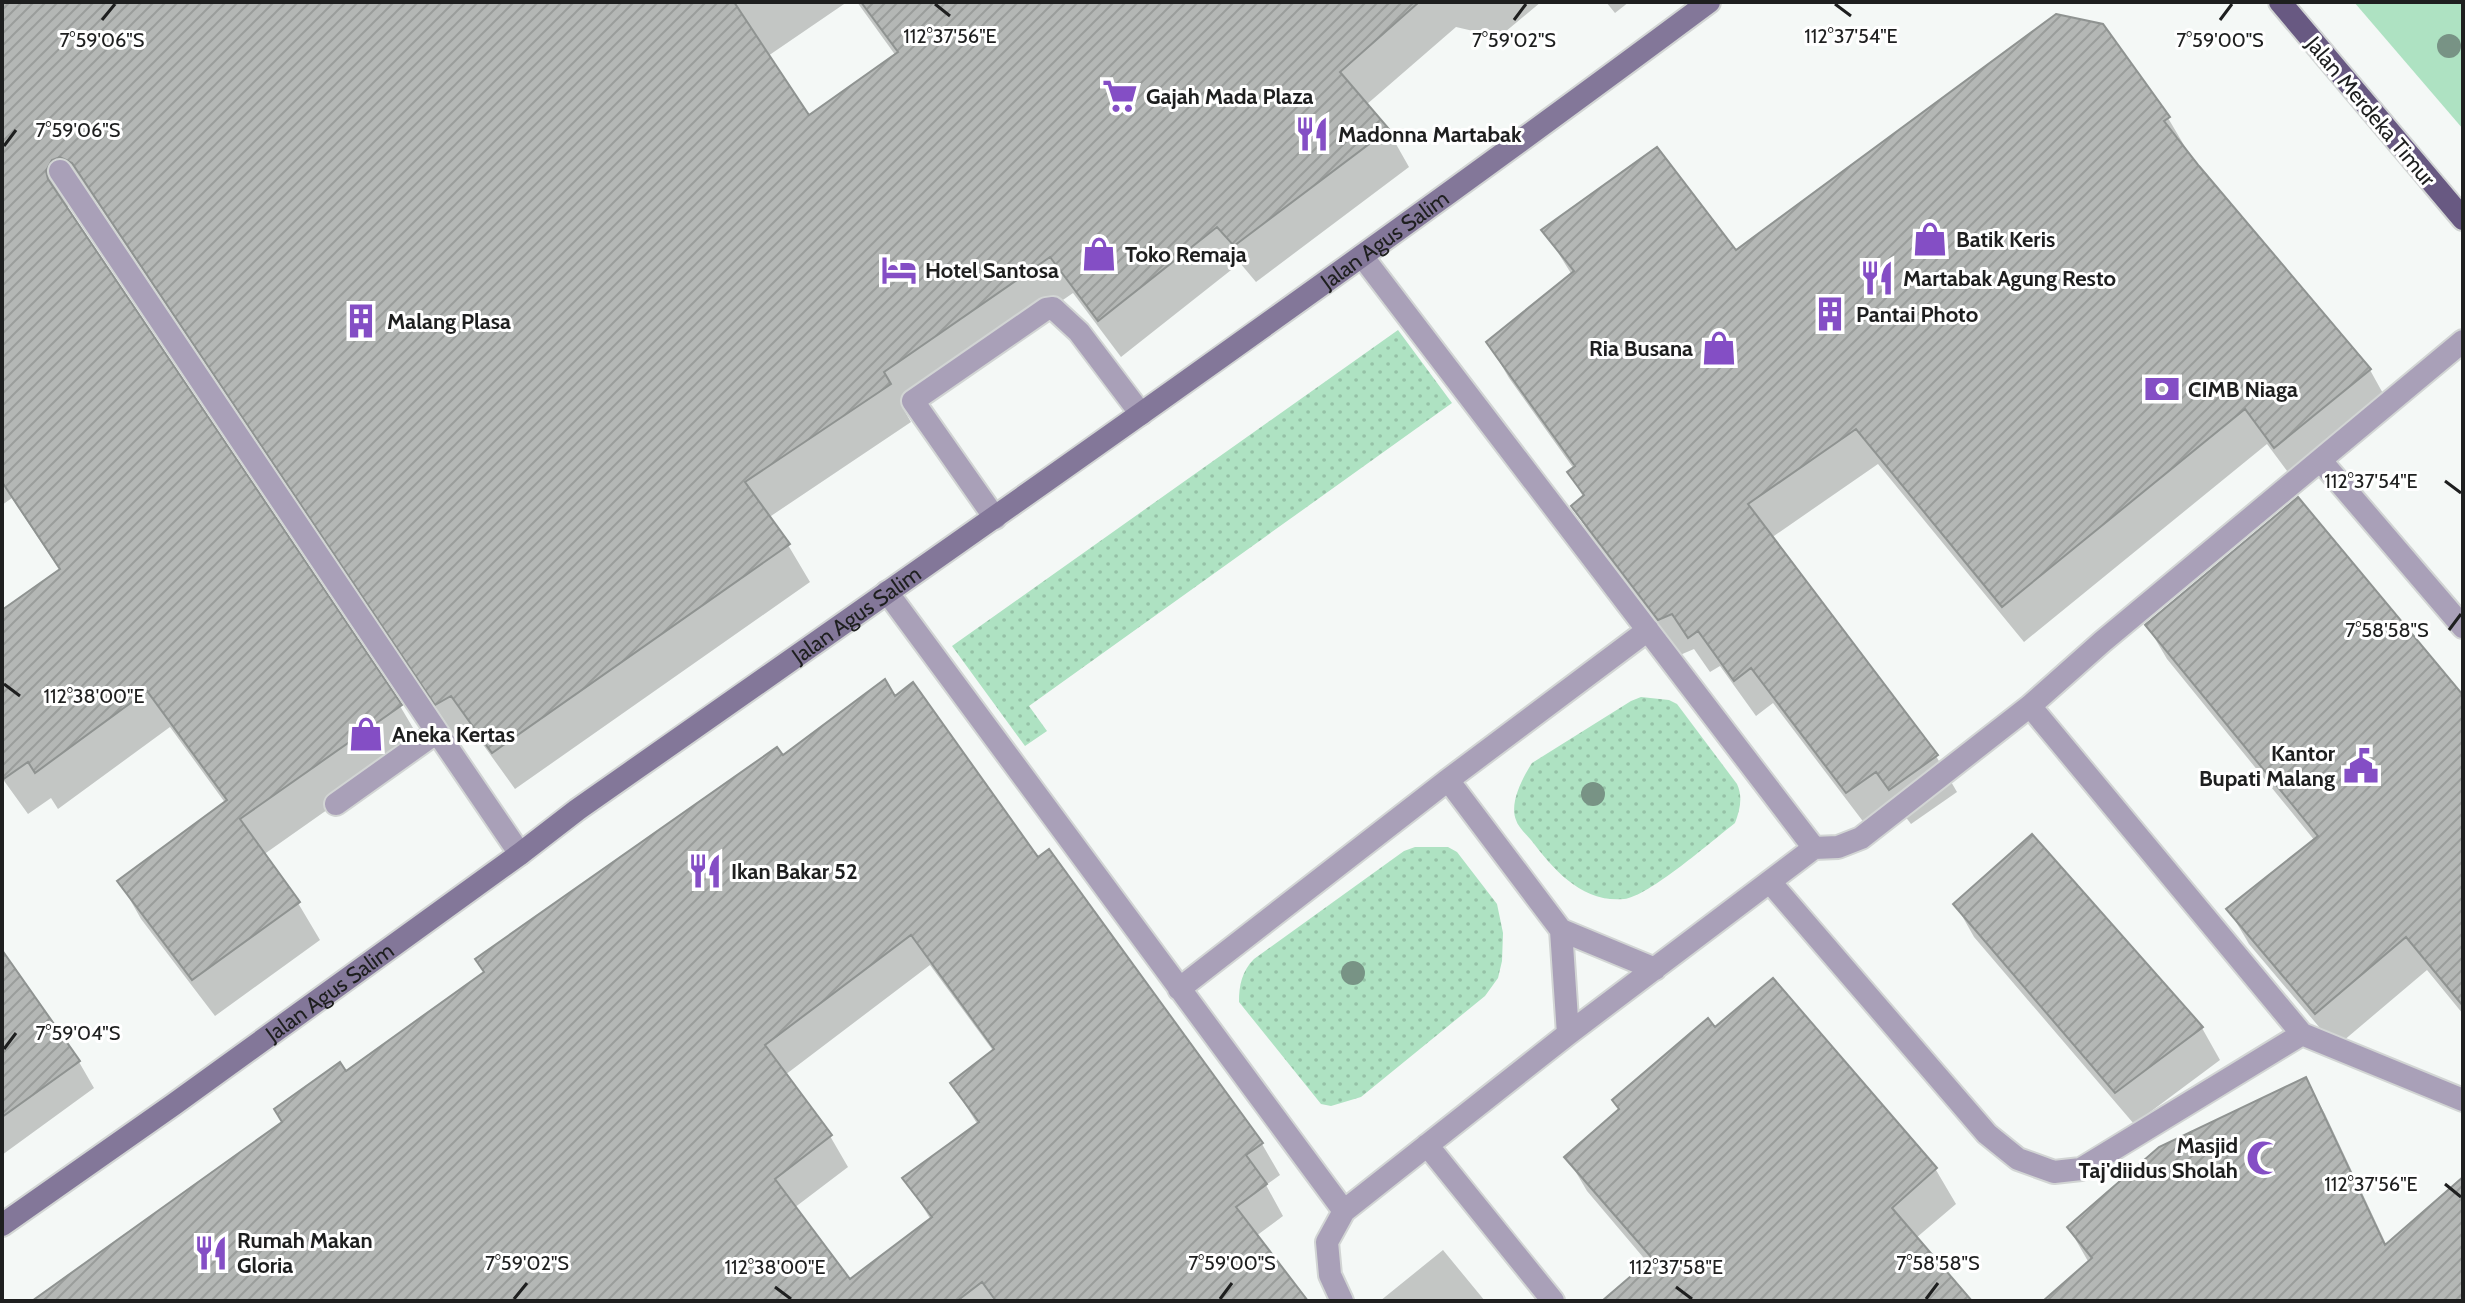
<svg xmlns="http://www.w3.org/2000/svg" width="2465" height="1303" font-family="Cabin,sans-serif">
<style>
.grass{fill:url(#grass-dots)}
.park{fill:#aee2c2}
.shadow{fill:#0003;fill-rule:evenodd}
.building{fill:url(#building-hatch);stroke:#8f9391;stroke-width:2;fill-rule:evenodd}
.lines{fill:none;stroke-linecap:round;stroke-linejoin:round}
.service-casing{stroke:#d2d5d4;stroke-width:26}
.secondary-casing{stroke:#d2d5d4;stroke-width:26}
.primary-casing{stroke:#d2d5d4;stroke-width:26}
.service{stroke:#a9a0b8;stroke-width:22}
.secondary{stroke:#837799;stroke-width:22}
.primary{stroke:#685982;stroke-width:22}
.tree{fill:#789385}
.ticks{fill:none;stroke:#1e1f1f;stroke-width:3}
.labels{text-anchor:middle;stroke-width:6;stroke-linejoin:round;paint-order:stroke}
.poi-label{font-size:22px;font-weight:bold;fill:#1e1f1f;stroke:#fff;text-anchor:start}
.street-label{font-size:22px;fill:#1e1f1f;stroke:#fff}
.ticks-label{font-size:20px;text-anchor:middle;fill:#1e1f1f;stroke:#fff;stroke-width:6;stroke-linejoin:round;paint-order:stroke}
</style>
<defs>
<pattern id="grass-dots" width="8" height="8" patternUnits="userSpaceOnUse" patternTransform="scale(2)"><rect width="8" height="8" fill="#aee2c2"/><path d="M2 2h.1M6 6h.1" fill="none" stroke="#95c1a6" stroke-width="1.8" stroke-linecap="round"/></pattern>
<pattern id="building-hatch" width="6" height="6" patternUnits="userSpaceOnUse" patternTransform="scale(2)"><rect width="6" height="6" fill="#b4b7b5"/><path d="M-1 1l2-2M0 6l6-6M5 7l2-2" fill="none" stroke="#9a9d9b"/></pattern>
</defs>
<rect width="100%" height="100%" fill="#f4f8f6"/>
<!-- grass -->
<path class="grass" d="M1398,330L1452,403L1029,706L1047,731L1025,746L952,646Z
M1641,697L1669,700L1677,704L1737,784C1743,797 1740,810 1735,823C1713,840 1648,897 1624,899C1582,903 1554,870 1531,840C1526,834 1518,827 1516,820C1509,803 1523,777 1532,763L1631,701Z
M1415,847H1448L1457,852L1497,904L1503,933L1502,961L1498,978L1485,996L1361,1097L1331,1106L1321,1104L1239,1002C1239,985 1242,971 1254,959L1404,851Z"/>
<!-- park -->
<path class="park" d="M2354,2H2463V129Z"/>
<!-- shadow -->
<path class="shadow" d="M2,2H847L768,56L809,118L896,56L857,2H1541L1499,37L1456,27L1366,105L1388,130L1409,167L1256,282L1240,263L1121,357L1073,293L904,410L911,422L768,518L788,545L810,582L515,789L474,732L458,741L95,200L82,194L73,197L67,209L400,706L422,743L263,855L298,903L320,940L215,1016L141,919L120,882L226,804L170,727L58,809L51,798L28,814L2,778V613L60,571L12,498L2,505Z
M1606,2H1629L1615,13Z
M2168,118L2197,167L2370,370L2390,406L2296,483L2267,444L2024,642L1878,464L1771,538L1936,756L1957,792L1911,824L1898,807L1868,828L1773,703L1756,716L1720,666L1710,672L1694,649L1680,655L1594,542L1573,506L1584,498L1569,473L1574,469L1509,378L1488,342L1572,275L1544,230L1735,252Z
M2147,625L2463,698V1014L2427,970L2336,1047L2249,944L2229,910L2315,841L2167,659Z
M895,699L1038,860L1048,852L1262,1144L1280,1175L1266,1185L1283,1216L1256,1236L1305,1301H36L284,1123L345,1074L782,758ZM930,965L994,1052L952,1084L978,1125L905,1178L931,1220L849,1282L794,1208L848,1167L830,1136L785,1075Z
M1956,905L2202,1028L2220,1060L2134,1124L1974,937Z
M2,954L79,1062L94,1088L2,1155Z
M1772,980L1936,1170L1956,1204L1916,1238L1971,1301H1607L1648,1263L1587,1191L1567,1157Z
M2305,1079L2325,1114L2387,1246L2463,1179V1301H2046L2089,1263L2069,1228Z
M1443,1250L1485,1301H1380Z"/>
<!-- building -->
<path class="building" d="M2,2H734L809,115L898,52L861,2H1419L1340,72L1389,129L1234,246L1217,227L1098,321L1050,257L884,372L891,384L745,482L790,544L492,753L451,696L435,705L72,163L60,157L52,160L46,171L48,179L402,705L240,819L300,902L192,980L117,881L227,800L147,691L35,773L28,762L2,780V610L60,569L2,482Z
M2056,14L2103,24L2170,117L2164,121L2199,166L2371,369L2274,448L2245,409L2002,607L1856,429L1748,504L1938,755L1889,790L1876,772L1846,793L1751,668L1734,681L1698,631L1688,638L1672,614L1658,620L1571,506L1584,495L1567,472L1575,466L1486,342L1574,271L1541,230L1657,147L1736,250Z
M2298,497L2463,695V1006L2406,937L2315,1014L2226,909L2318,836L2145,625Z
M885,679L895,696L913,682L1038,857L1049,849L1263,1143L1246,1155L1267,1184L1236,1207L1308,1301H996L982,1282L957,1301H32L282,1122L274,1109L340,1062L346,1071L484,972L475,959L777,747L783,755ZM911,935L994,1049L950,1083L979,1122L902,1178L932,1217L850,1279L775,1179L832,1135L765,1045Z
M2032,834L2203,1027L2115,1093L1953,904Z
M2,950L80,1061L2,1117Z
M1773,978L1937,1168L1892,1208L1972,1301H1602L1652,1258L1564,1157L1619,1109L1612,1100L1708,1018L1715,1027Z
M2306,1077L2385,1245L2463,1177V1301H2043L2092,1258L2067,1227L2159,1147Z"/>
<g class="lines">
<!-- service casing -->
<g class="service-casing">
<path id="service" d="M60,171L437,732
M1362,256L1814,848
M2321,461L2463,627
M995,518L913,401L1046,309L1053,308L1079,332L1141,414
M887,592L1344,1211
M2030,706L2302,1034L2463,1100
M1448,780L1561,930L1568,1034
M336,804L437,732L520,854
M1770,882L1987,1134L2018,1159L2054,1172L2081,1169L2302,1034
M1561,930L1655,969
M1179,989L1448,780L1648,630
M1427,1145L1553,1301
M1342,1301L1330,1275L1327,1242L1344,1211L1568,1034L1814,848L1838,847L1861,838L2030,706L2102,642L2463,341"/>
</g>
<!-- secondary casing -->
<g class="secondary-casing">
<g id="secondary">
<path id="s1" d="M2,1225L173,1105L520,854L577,810C957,544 1337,279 1709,2"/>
</g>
</g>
<!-- primary casing -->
<g class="primary-casing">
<path id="primary" d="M2280,2L2463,219"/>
</g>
<!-- service -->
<use href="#service" class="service"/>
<!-- secondary -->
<use href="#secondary" class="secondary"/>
<!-- primary -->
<use href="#primary" class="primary"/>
</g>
<!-- trees -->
<g class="tree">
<circle cx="2449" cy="46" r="12"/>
<circle cx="1593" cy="794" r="12"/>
<circle cx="1353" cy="973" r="12"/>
</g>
<!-- ticks -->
<path class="ticks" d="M935,4L950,16M1835,4L1851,16M102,20L115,4M1514,20L1526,4M2220,20L2232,4M4,146L16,130M2445,481L2461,493M2449,630L2461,614M4,684L20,696M4,1049L16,1033M2445,1184L2461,1197M775,1287L791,1299M1676,1287L1692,1299M514,1299L527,1283M1220,1299L1232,1283M1926,1299L1938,1283"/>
<!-- icons -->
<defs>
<g id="supermarket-bare" transform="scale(2.76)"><path d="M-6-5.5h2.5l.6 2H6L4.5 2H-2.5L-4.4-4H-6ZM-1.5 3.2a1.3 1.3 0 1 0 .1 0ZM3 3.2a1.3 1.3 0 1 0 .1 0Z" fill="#844ec5" stroke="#fff" stroke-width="2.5" paint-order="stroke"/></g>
<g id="restaurant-bare" transform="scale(2.76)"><path d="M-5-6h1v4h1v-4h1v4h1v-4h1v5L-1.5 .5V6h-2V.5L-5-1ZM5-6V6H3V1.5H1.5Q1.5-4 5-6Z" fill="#844ec5" stroke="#fff" stroke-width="2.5" paint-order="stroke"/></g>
<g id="shop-bare" transform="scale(2.76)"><path d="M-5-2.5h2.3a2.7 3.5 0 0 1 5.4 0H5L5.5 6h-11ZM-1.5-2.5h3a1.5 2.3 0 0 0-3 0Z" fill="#844ec5" stroke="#fff" stroke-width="2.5" paint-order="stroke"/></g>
<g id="hotel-bare" transform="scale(2.76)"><path d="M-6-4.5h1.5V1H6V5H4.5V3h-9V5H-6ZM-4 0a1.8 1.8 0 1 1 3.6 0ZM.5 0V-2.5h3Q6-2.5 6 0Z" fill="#844ec5" stroke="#fff" stroke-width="2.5" paint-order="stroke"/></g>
<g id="building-bare" transform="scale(2.76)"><path d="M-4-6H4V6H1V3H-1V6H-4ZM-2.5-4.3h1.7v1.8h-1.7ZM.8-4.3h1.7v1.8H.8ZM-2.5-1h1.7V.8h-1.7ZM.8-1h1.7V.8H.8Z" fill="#844ec5" stroke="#fff" stroke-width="2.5" paint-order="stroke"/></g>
<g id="bank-bare" transform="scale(2.76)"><path d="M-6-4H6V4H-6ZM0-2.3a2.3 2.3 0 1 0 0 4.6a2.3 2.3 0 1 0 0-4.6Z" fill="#844ec5" stroke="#fff" stroke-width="2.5" paint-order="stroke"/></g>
<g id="civic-bare" transform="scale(2.76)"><path d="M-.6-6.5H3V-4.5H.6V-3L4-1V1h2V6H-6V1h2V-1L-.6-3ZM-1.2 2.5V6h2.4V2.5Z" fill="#844ec5" stroke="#fff" stroke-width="2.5" paint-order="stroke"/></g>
<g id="mosque-bare" transform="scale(2.76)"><path d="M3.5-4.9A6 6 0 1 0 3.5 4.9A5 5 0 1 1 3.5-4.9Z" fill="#844ec5" stroke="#fff" stroke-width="2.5" paint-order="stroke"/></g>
</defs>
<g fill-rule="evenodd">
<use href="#supermarket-bare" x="1120" y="96"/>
<use href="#restaurant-bare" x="1312" y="134"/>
<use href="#shop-bare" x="1930" y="239"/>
<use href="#shop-bare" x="1099" y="254"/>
<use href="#hotel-bare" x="899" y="270"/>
<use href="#restaurant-bare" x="1877" y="278"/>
<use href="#building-bare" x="1830" y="314"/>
<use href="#building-bare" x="361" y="321"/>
<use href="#shop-bare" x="1719" y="348"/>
<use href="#bank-bare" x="2162" y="389"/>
<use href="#shop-bare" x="366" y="734"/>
<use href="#civic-bare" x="2361" y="766"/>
<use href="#restaurant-bare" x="705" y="871"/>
<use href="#mosque-bare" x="2264" y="1158"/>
<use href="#restaurant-bare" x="211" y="1253"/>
</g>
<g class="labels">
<!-- poi labels -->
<g class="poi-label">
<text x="1146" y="104">Gajah Mada Plaza</text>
<text x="1338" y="142">Madonna Martabak</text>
<text x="1956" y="247">Batik Keris</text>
<text x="1125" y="262">Toko Remaja</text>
<text x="925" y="278">Hotel Santosa</text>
<text x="1903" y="286">Martabak Agung Resto</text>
<text x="1856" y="322">Pantai Photo</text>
<text x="387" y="329">Malang Plasa</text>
<text x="1693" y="356" text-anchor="end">Ria Busana</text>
<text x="2188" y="397">CIMB Niaga</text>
<text x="392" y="742">Aneka Kertas</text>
<text x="2335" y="761" text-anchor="end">Kantor<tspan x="2335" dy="25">Bupati Malang</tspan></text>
<text x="731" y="879">Ikan Bakar 52</text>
<text x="2238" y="1153" text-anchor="end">Masjid<tspan x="2238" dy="25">Taj'diidus Sholah</tspan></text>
<text x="237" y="1248">Rumah Makan<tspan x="237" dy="25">Gloria</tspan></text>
</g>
<!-- street labels -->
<g class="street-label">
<text transform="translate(2371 111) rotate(50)" y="8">Jalan Merdeka Timur</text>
<text dy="8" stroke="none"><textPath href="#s1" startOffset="1698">Jalan Agus Salim</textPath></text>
<text dy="8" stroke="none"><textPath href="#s1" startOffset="1050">Jalan Agus Salim</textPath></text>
<text dy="8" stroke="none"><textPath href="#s1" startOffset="402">Jalan Agus Salim</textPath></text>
</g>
</g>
<g class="ticks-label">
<text x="950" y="43">112°37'56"E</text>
<text x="1851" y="43">112°37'54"E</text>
<text x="102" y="47">7°59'06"S</text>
<text x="1514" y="47">7°59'02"S</text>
<text x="2220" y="47">7°59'00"S</text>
<text x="78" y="137">7°59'06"S</text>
<text x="2371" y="488">112°37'54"E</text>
<text x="2387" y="637">7°58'58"S</text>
<text x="94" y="703">112°38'00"E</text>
<text x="78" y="1040">7°59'04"S</text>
<text x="2371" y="1191">112°37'56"E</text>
<text x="527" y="1270">7°59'02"S</text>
<text x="1232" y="1270">7°59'00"S</text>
<text x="1938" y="1270">7°58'58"S</text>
<text x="775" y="1274">112°38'00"E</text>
<text x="1676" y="1274">112°37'58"E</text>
</g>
<!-- border -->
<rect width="2465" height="1303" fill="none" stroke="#1e1f1f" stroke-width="8"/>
</svg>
